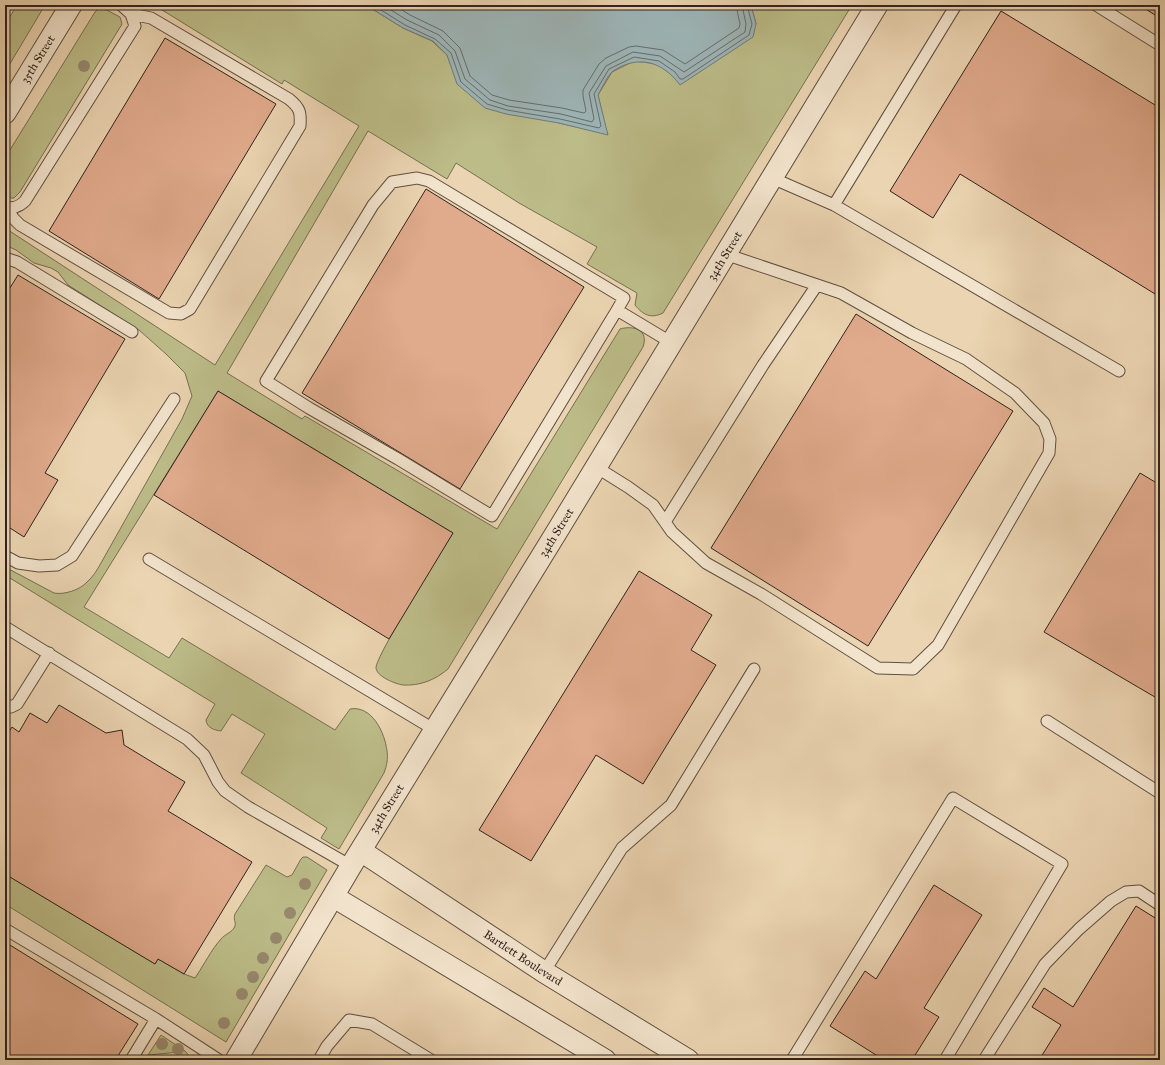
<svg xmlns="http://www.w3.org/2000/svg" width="1165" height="1065" font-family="'IM FELL Great Primer',serif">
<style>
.green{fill:#bcbc88;stroke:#767052}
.water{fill:#9db5b7;stroke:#727b79}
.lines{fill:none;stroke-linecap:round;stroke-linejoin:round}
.shore{stroke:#676c6a;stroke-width:1}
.building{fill:#e0aa8c;stroke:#31231d}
.service-casing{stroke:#604f42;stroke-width:13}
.minor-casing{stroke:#604f42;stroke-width:23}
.service{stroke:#f2e3cc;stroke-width:11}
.minor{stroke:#f2e3cc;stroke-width:21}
.tree{fill:#98886e}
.labels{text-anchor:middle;stroke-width:3;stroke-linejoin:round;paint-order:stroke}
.street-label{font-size:12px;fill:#31231d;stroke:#f2e3cc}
</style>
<rect width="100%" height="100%" fill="#ebd4b1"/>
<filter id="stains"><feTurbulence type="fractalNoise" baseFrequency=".005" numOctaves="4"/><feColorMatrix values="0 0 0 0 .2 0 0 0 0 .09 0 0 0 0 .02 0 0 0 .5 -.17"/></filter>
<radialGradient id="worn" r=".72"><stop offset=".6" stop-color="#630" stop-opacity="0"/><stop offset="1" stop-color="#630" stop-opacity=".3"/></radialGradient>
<!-- green -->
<path class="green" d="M17,5H45L5,72V25Z
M154,5H366L403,28L432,41L447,55L452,68L559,123L607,134L598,95L612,72L634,61L657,64L672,75L756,24L751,5H852L663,313C651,319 643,315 635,305L637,293L587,264L597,247L519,203L456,163L447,179L368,131L227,373L302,419L305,416L497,529L620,329C634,325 649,330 643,347L448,669C435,680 420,686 403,685C396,684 377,677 376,668C375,657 442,551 453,533L218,391L84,607L169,658L182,638L335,730L350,709C372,705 385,733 387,751C388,759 387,765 384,773L339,849L321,838L327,828L241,773L265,734L232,714L221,731C214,730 207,728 206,720L215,704L5,575V567L54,593C64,595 80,590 87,582C93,577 97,570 101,563L182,419L192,396L185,373L166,354L139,330L68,285L58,272L51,268L34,263L16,250L5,245V228L215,365L359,126L284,80L282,84Z
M99,8H103L120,17L122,24L20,192L14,198H5V158L95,12Z
M303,857H307L327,870L226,1042L5,904V874L155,964L158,959L184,974L195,978C204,965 211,950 221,939C225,934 233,932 235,926C236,922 233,919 235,914L266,865L287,877L292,875L301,859Z
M161,1035L185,1051L193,1060H175L180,1052L148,1055Z"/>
<!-- water -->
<path class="water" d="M366,5H751L756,24L753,37L680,85C663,62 639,54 613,71C607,76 602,88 598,95L608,135L559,123L506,114L485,108L457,84L447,55L433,41L403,28Z"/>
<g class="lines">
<!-- shore -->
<path class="shore" d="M373,5L405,25L435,39L451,53L461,82L487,104L507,110L560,119L599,128L601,126L594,94L609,69L634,57L659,61L675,72L680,79H683L749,35L752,24L747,5
M383,5L407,20L439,35L455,51L465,79L490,100L508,106L561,114L592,122L594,119L589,93L606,66L633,52L660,56L684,72L745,32L746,24L742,5
M394,5L410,15L443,31L460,48L470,76L492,95L509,100L562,108L584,113L586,111L583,96V90L599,64L606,58L629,47L636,46L663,50L685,64L739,28L740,24L736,5"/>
</g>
<!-- building -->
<path class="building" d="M1139,5H1160V18Z
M1001,11L1160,108V297L960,174L933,218L890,191Z
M165,38L276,104L159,299L49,231Z
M426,189L584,287L460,489L302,393Z
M18,275L125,339L45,473L58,480L24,537L10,528L5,536V296Z
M856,314L1013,411L868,646L711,548Z
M218,391L453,533L389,639L154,495Z
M1140,473L1160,485V700L1044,632Z
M639,571L712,615L691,650L716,665L643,784L596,755L531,861L479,830Z
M59,705L106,733L122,730L124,745L185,782L168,811L252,862L184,974L158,959L155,964L5,874V738L12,727L19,732L30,713L47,723Z
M934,885L982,915L924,1008L939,1017L912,1060H884L830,1026L865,971L876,979Z
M1136,906L1160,921V1060H1039L1061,1025L1032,1007L1044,988L1073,1007Z
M5,942L138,1024L116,1059L117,1060H5Z"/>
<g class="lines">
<!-- service casing -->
<g class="service-casing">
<path id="service" d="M1096,5L1160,45
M772,178L834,205L956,5
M834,205L1119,371
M5,206C12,210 20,206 25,201L135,26L131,14L121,5
M8,208L13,218L20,225L169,313L181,314L190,309L300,126C301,112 300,108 289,99L151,18L131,14
M5,258L17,262L132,332
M617,310L624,298L429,181L417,178L392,182L373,205L266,381L309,408L398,459L492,516L617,310L672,343
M596,467L628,487L653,505L672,532L706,563L761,594L878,668L913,669L938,645L1049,453L1050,439L1044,423L1015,393L966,359L912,333L841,293L725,254
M665,522L763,365L817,285
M5,556L18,563L39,566L57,565L72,556L174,399
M149,559L435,730
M5,627L187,739L204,755L218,782L225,791L248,807L351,866
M5,704L11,707L17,704L49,653
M1047,721L1160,793
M5,929L156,1019L219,1060
M544,972L622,848L671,805L754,669
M131,1060L156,1019
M319,1060L327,1046L349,1020L372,1024L431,1060
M792,1060L953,798L1062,864L945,1060
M984,1060L1045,964L1079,929L1111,901L1126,892L1139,891L1160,905"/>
</g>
<!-- minor casing -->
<g class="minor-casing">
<g id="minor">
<path id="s1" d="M5,113L71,5"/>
<path id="s2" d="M361,851L544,972L688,1060"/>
<path d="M334,897L605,1060"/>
<path id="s3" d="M236,1060L351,866L556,533L877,5"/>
</g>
</g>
<!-- service -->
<use href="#service" class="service"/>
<!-- minor -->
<use href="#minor" class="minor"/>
</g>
<!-- trees -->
<g class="tree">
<circle cx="84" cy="66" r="6"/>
<circle cx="305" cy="884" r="6"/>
<circle cx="290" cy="913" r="6"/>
<circle cx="276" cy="938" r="6"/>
<circle cx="263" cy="958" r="6"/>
<circle cx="253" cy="977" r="6"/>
<circle cx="242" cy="994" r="6"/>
<circle cx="224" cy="1023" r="6"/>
<circle cx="162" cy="1044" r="6"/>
<circle cx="178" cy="1049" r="6"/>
</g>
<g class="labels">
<!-- street labels -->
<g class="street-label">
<text dy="4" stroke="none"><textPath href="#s1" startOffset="63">35th Street</textPath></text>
<text dy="4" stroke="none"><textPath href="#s3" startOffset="941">34th Street</textPath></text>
<text dy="4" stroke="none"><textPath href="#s3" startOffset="617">34th Street</textPath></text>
<text dy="4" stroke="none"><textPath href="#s3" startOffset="293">34th Street</textPath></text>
<text dy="4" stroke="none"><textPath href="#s2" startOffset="194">Bartlett Boulevard</textPath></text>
</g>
</g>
<!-- margin -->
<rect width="1165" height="1065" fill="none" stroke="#ebd4b1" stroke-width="20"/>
<rect x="6" y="6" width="1153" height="1053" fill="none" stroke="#31231d" stroke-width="2"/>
<rect x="10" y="10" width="1145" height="1045" fill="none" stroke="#31231d"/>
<rect width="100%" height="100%" filter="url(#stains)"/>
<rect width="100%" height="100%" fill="url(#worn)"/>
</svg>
